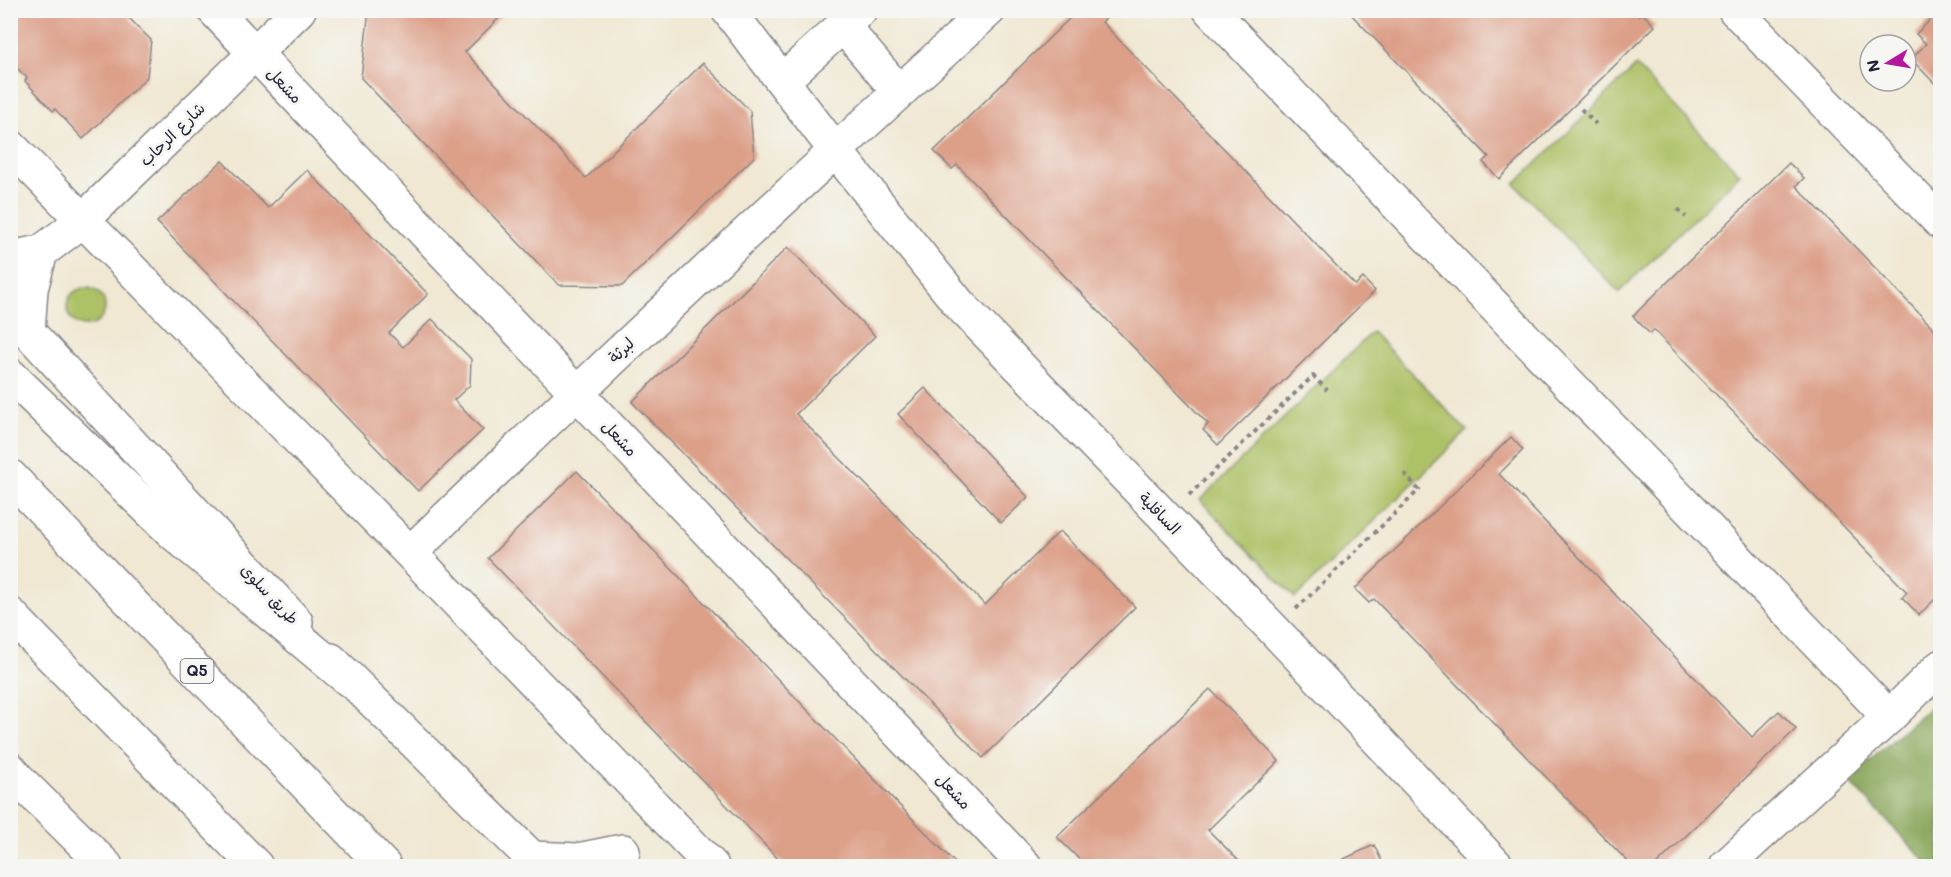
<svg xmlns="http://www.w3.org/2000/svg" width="1951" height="877" font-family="Mali,'Playpen Sans Arabic',sans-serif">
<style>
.green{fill:#adc166;stroke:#687250;stroke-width:1.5}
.forest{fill:#8aa75b;stroke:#56644b;stroke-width:1.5}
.building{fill:#dc9f88}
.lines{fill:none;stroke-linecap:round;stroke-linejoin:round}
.minor-casing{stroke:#898587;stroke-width:36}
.major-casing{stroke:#898587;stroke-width:36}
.highway-casing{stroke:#898587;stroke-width:36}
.path{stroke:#898587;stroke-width:4;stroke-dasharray:4.5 4.5;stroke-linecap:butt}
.minor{stroke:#fff;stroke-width:33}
.major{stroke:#fff;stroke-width:33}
.highway{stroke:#fff;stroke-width:33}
.labels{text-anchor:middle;stroke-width:6;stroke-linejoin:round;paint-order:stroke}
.shield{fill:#f6f6f2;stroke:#626272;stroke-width:1.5}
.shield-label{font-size:15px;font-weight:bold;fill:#22223b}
.street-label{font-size:16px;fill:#22223b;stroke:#f6f6f2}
</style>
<rect width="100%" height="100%" fill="#f6f6f2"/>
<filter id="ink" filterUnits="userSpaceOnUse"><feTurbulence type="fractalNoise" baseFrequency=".0167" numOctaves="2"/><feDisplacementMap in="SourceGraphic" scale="12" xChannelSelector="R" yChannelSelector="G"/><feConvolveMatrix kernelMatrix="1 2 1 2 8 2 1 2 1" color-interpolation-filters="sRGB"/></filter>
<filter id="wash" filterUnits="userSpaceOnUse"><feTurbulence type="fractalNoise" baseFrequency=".008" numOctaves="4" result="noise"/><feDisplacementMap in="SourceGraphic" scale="24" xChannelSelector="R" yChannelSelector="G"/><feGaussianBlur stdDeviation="1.35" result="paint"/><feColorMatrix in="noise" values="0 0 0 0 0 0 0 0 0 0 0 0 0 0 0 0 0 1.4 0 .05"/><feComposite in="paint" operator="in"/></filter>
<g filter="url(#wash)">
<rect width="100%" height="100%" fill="#f0e8d3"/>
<!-- green -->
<path class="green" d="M1636,66L1740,174L1619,292L1515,184Z
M67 307a19 19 0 1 1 38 0a19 19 0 1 1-38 0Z
M1372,332L1467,431L1295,598L1200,500Z"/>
<!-- forest -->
<path class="forest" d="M1940,698V866H1930L1848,780Z"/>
<g id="blocks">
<!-- building -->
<path class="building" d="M10,10H137L129,18L151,40L147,77L83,139L55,109L53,111L25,81L27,78L10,61Z
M369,10H507L465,52L586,178L703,63L750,111L754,157L622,286L559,285L361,78Z
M1078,10H1105L1109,15L1102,22L1355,285L1363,278L1375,291L1218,445L1203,430L1208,424L957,165L952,169L934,151Z
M1347,10H1634L1639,16L1642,13L1655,26L1499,179L1483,162L1489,157Z
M1940,10V89L1911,59L1926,44L1916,34Z
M222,161L268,208L307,170L428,294L389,333L403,347L432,319L471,359L470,385L454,400L483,430L418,491L157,222Z
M1789,163L1804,178L1796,186L1940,335V594L1919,615L1902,597L1907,592L1654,330L1650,334L1633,316Z
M788,247L875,336L796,414L985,605L1060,531L1135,607L983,758L632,402Z
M925,388L1028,497L1001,523L898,414Z
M1511,437L1523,450L1499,474L1752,737L1779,711L1796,729L1655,866H1625L1629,863L1374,599L1369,603L1355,589Z
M577,471L958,866H785L488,558Z
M1210,689L1279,761L1208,830L1244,866H1086L1057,837Z
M1374,845L1384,866H1332L1331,865Z"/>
</g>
</g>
<g filter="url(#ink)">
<use href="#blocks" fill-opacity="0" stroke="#898587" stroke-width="1.5"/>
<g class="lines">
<!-- minor casing -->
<g class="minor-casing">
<path id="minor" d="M214,10L1025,866
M728,10L835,150L959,304L1274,630L1497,866
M1210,10L1889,717
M1735,10L1940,222
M843,26L899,92
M782,81L860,10
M10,146L410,553L712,866
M10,258L41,252L82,221L299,10
M28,331L31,289L41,252
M410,553C600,369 793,188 989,10
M532,858L578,860L623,851
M1726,866L1889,717L1940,667"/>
</g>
<!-- major casing -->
<g class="major-casing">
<path id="major" d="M10,312L296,622
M331,660L540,866
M10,771L106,866"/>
</g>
<!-- highway casing -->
<g class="highway-casing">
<path id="highway" d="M10,375L173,533L349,680
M10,476L384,866
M10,614L256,866
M10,769L20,781"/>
</g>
<!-- path -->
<path class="path" d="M1581,109L1596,124
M1678,209L1686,217
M1189,495L1313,376L1327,390
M1296,609L1419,490L1403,472"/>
<!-- minor -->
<use href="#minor" class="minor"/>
<!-- major -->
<use href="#major" class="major"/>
<!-- highway -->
<use href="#highway" class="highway"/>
</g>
</g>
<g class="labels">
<!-- shield labels -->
<rect class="shield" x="180.5" y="659" width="33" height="24" rx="4.5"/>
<g class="shield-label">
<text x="197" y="676">Q5</text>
</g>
<!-- street labels -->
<g class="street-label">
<text transform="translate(285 85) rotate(47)" y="6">مشعل</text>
<text transform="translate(172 134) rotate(-44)" y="6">شارع الرحاب</text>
<text transform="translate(621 350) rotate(-43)" y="6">لبرثة</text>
<text transform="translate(620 438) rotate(47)" y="6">مشعل</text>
<text transform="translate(1160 513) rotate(46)" y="6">السافلية</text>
<text transform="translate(270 594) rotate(47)" y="6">طريق سلوى</text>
<text transform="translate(954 791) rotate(47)" y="6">مشعل</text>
</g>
</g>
<!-- margin -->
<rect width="1951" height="877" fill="none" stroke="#f6f6f2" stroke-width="36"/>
<!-- north arrow -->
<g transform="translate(1888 63) rotate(259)"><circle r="28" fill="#f6f6f2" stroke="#a1a1a9" stroke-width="1.5"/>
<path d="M0-4.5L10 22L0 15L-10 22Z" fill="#b5179e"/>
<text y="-9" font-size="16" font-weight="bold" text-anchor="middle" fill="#22223b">N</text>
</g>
</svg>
